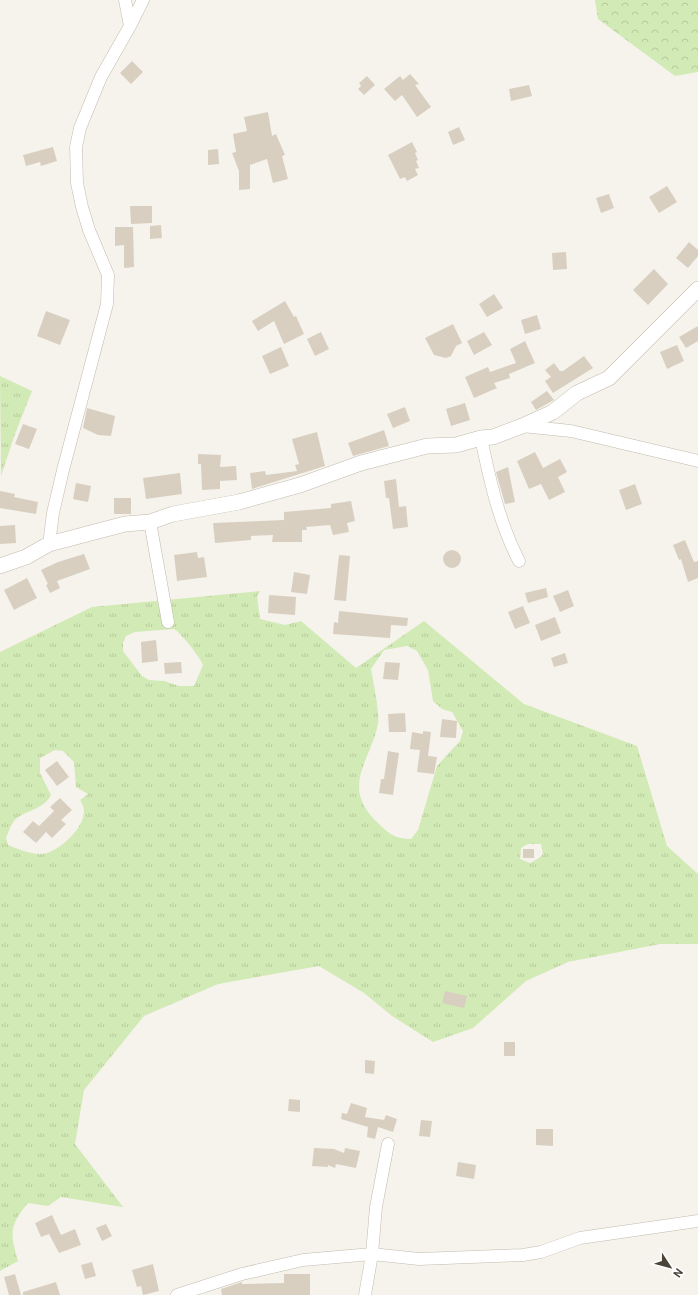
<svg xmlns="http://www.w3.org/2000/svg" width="698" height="1295" font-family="Roboto,sans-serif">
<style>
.grass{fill:url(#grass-tufts);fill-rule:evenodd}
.forest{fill:url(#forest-crowns)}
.building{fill:#d8cfc1}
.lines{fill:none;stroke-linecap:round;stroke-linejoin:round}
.minor-casing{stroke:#c2bbae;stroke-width:13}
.tertiary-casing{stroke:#c2bbae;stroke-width:16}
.minor{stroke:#fff;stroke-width:12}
.tertiary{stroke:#fff;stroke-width:15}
</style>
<defs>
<pattern id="grass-tufts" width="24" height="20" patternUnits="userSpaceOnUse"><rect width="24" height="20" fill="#d2eab5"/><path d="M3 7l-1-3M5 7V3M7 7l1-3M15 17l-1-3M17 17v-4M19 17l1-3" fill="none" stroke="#b6ca9c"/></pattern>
<pattern id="forest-crowns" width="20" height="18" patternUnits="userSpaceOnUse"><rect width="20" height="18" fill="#d2eab5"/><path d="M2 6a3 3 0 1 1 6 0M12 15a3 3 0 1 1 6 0" fill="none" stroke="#b6ca9c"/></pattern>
</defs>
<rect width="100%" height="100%" fill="#f6f3ec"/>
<!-- grass -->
<path class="grass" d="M0,376L32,391L15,434L1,476Z
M260,591L257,596L260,619L285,625L301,621L356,668L424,621L524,704L637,746L667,846L698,874V944H660L568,962L526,981L473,1028L433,1042L392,1016L364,993L319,966L218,984L144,1016L84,1090L75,1144L123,1207L61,1197L48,1206L28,1203C9,1226 10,1233 18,1261L0,1271V652L92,607ZM174,629C181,633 200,657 203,665L194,686H179L164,681L149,680L142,676L123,651V643L126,636L135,632ZM407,646L417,651L428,670L433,701L442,709L452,712L463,731L460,741L437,766L418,830L411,839C396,839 389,834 379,824C339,787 370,763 378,724C380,713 373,681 371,669L384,650ZM55,750L63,751L74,762L76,787L88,794L80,800C82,803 84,808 84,811C84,828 62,848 47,853C36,857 18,849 8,845L6,838C9,831 11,823 17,818C28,810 45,808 51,795L40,773V758ZM528,844H541L543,854L539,858L530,863L520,859L521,848Z"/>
<!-- forest -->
<path class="forest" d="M595,0H698V72L675,76L598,19Z"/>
<!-- building -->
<path class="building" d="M132,61L143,72L131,84L120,73Z
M410,74L419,84L415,85L431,107L417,117L402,95L395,101L384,89L400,76L403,80Z
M367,76L375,85L364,95L358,89L361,86L359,83Z
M529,85L532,96L511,101L509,89Z
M268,112L272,136L276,134L285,155L282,156L288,179L273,183L267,159L250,165V189L239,190V171L232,153L236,152L233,134L247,131L244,117Z
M459,127L465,140L453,145L448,132Z
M412,142L417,152L415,153L418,160L416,161L419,168L415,169L418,175L407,181L405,177L400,179L388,155Z
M53,147L57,161L41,166L40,162L26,166L23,155Z
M218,149L219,164L208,165V150Z
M667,186L677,202L659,213L649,197Z
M609,194L614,208L601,213L596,198Z
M130,206H152V223L131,224Z
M161,225L162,238L150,239V226Z
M115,227H133L134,267L124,268V245L115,246Z
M689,242L698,250V256L688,268L676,258Z
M566,252L567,269L553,270L552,253Z
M654,269L668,284L648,305L633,290Z
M494,294L503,308L487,317L479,304Z
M285,301L294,317L296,316L304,334L284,344L274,321L258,331L252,321Z
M46,311L70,320L60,345L37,336Z
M537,315L541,329L525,334L521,320Z
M453,324L462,343L456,346L451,356L446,358L434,355L425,338Z
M698,326V341L686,348L679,337Z
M321,332L329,349L315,356L307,339Z
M484,332L492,345L474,355L467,341Z
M525,341L535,363L509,374L510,378L494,383L497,388L474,398L465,377L488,367L490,372L516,363L510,349Z
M677,345L684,361L667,369L660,352Z
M281,347L289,366L270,374L262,356Z
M584,356L593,368L553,393L545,381L551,377L545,370L554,363L560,371H563Z
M547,391L554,400L536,410L531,402Z
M465,403L470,420L451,426L446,409Z
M405,407L410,421L393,428L387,414Z
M87,408L115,416L111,436L98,435L83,428Z
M23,424L37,429L29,449L15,444Z
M384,430L389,446L353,456L348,443Z
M317,432L325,466L252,489L250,473L265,471L266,475L297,471L295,465L299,464L292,439Z
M535,452L543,468L560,459L567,472L558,477L565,492L549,500L541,484L529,489L517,461Z
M198,454L221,455L220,467L236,466L237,480L220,481V489L202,490L201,464H198Z
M508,467L515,502L505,504L496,472Z
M180,473L182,494L146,499L143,478Z
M396,479L399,507L406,506L408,527L393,529L389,498H386L384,481Z
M76,483L91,486L88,502L73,499Z
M635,484L642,504L626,510L619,490Z
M0,491L15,494L14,497L38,502L36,514L0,508Z
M114,498H131V514H114Z
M351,501L355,521L347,523L349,532L333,535L330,525L306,527L307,530H302V542H272L273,535L251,536V540L215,543L213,523L284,520V512L331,508V504Z
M15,525L16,543L0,544V526Z
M685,540L694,562L698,561V578L688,582L681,559L679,560L673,545Z
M443 559a9 9 0 1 1 18 0a9 9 0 1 1-18 0Z
M197,552L198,558L204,557L207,577L177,581L174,555Z
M84,554L90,569L57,581L60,588L50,593L46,585L48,584L41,570L58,562Z
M339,555L350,556L346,601L334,600Z
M294,572L310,575L307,594L291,592Z
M27,578L37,598L14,610L4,590Z
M546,588L548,597L528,603L525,593Z
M568,590L574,606L560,612L553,596Z
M269,595L296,597L295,615L268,613Z
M523,606L530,623L515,629L508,612Z
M339,611L408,618L407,626L391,625L390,638L333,634L334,622L338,623Z
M555,617L561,633L541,641L535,625Z
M156,640L158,661L142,663L141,642Z
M565,653L568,663L554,667L551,658Z
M181,662L182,673L165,674L164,663Z
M385,662L400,663L398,680L383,679Z
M405,713L406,732H389L388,714Z
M442,719L457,721L456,738L440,737Z
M423,731L431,732L428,756L437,757L434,774L417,772L420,750L410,749L412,732L423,734Z
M388,751L399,753L393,795L379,793L381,779H384Z
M57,761L69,777L57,786L45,770Z
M60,798L72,810L61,820L66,824L52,838L46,832L36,843L23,832L33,821L39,826L54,811L50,807Z
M523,849H534V858H523Z
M445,991L467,996L464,1008L442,1003Z
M504,1042H515V1056H504Z
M365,1060L375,1061L374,1074L365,1073Z
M289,1099L300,1100V1112L288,1111Z
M351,1103L367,1108L365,1117L384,1120L386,1115L397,1119L393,1132L378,1127L375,1139L367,1137L368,1127L341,1119L342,1113L347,1114Z
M421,1120L432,1121L430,1137L419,1136Z
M536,1129H553V1146L536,1145Z
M314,1148L334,1149L344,1153L345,1148L360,1151L356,1168L336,1164L335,1168L328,1165V1167L312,1166Z
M458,1162L476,1165L474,1179L456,1176Z
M52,1215L61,1235L75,1229L81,1245L59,1253L49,1234L41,1237L35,1223Z
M106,1224L112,1236L102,1241L96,1228Z
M92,1262L96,1276L85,1279L81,1265Z
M153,1264L159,1291L143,1295L141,1286L137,1287L132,1270Z
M15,1274L21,1295H9L4,1277Z
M284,1274H310V1295H222L221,1289L242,1282V1284L284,1283Z
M56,1282L60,1295H23V1292Z"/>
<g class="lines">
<!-- minor casing -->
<g class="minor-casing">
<path id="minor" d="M130,26L143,0
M522,426L571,431L698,461
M481,438C490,481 499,522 519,561
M150,522L168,622
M49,544L53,513L63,470L107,304L108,275L89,230L82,207L77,183L76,147L80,128L101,77L130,26L125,0
M177,1295L242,1274L303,1260L372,1254L419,1259L523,1255L541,1252L580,1238L698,1221
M365,1295L372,1254L376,1207L388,1144"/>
</g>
<!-- tertiary casing -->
<g class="tertiary-casing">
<path id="tertiary" d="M0,566L26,557L49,544L125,524L150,522L173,514L239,502L300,485L361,463L427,446L456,445L481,438L493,437L522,426L553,412L577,393L609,378L698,289"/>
</g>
<!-- minor -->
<use href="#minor" class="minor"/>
<!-- tertiary -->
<use href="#tertiary" class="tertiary"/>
</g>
<!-- north arrow -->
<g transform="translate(670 1267) rotate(126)" stroke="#ffffff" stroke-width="3" paint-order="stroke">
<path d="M0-3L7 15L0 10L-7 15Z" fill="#4b4439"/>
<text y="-6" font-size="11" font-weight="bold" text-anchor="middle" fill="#4b4439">N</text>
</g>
</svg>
